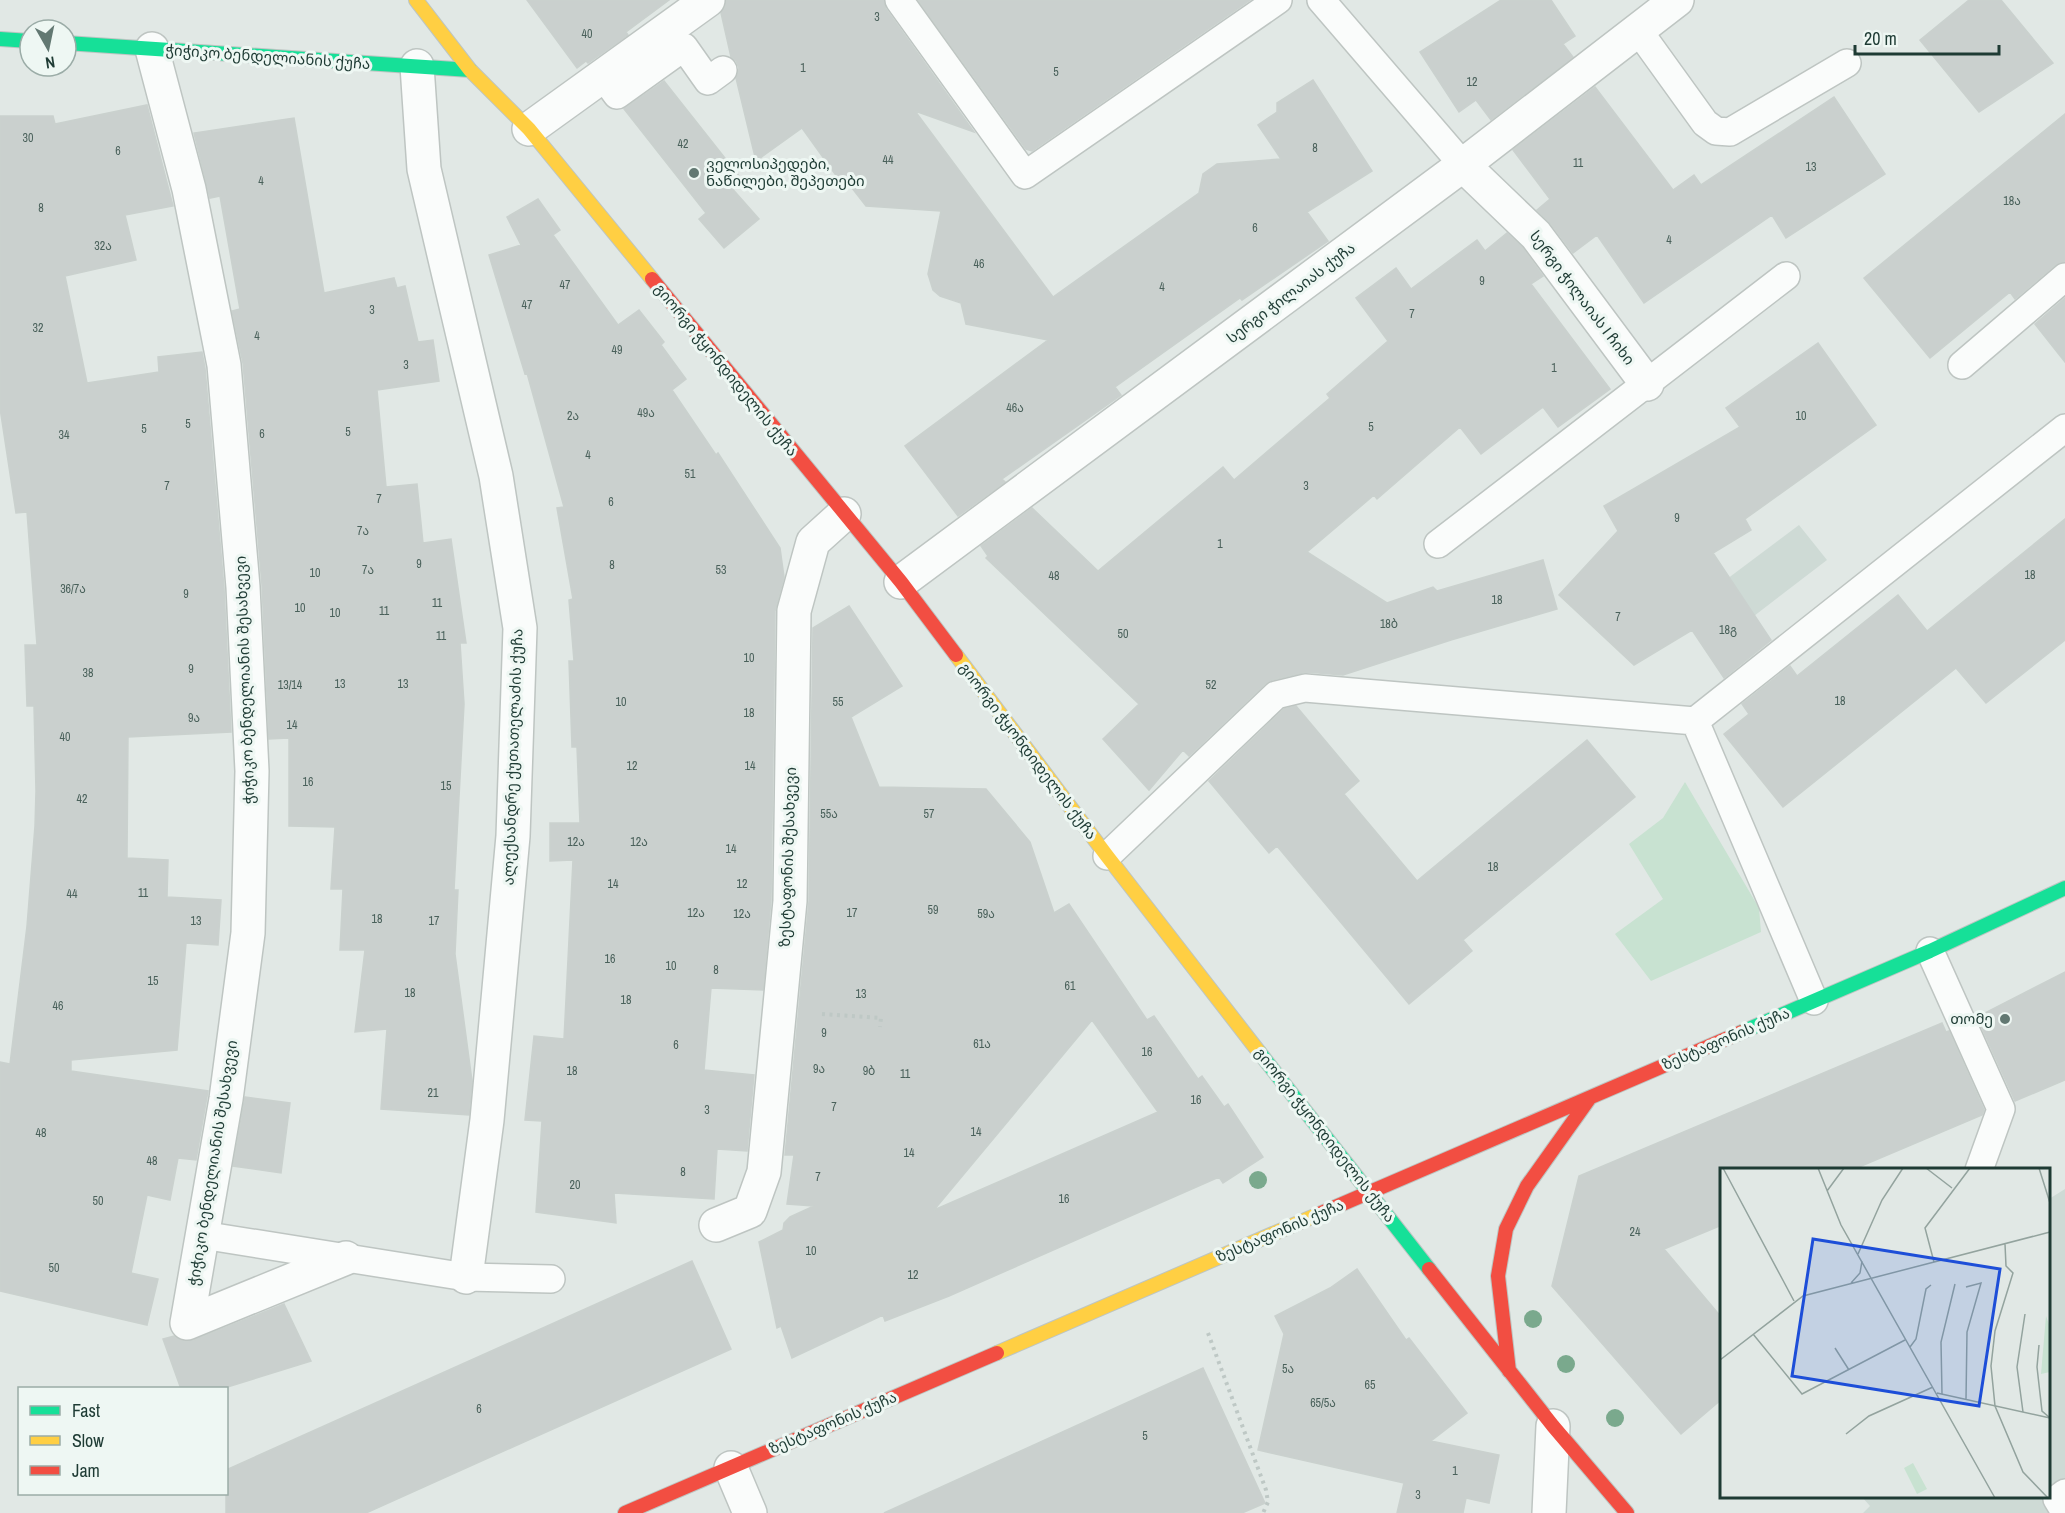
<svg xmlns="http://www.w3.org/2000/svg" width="2065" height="1513" font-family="'Archivo Narrow','Noto Sans Georgian',sans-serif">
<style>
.built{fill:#cedad5}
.green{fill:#c8e2d1}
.building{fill:#cad0ce;stroke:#cad1ce;stroke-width:1.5;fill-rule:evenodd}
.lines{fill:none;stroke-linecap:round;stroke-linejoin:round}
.lane-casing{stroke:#bec5c2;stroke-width:30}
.street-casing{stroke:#bec5c2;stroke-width:36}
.fast-casing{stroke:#bdc5c2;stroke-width:16}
.slow-casing{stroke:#bdc5c2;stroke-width:16}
.jam-casing{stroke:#bdc5c2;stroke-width:16}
.path{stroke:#bec8c5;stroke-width:4;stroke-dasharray:3 4.5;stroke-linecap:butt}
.lane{stroke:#fafcfb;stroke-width:27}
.street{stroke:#fafcfb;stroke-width:33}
.fast{stroke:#16e098;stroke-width:14}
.slow{stroke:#ffcf43;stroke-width:14}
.jam{stroke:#f24e42;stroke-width:14}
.tree{fill:#7aa98d}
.poi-dot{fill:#627872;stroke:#eef7f3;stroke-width:2}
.labels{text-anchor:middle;stroke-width:6;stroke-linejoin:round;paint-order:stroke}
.number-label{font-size:12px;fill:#4a615b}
.street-label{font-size:15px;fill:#1e3b34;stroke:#eef7f3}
.poi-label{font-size:15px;fill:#1e3b34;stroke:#eef7f3;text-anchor:start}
.inset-road{fill:none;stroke:#93a39e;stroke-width:1.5}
.view{fill:#1d4ed8;fill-opacity:0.15;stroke:#1d4ed8;stroke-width:3}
.inset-edge{fill:none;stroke:#1e3b34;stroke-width:3}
</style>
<rect width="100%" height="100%" fill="#e1e8e5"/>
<!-- built -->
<path class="built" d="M1799,525L1827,560L1754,616L1727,579Z
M2065,1189V1513H1863L1870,1506L1862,1497L2048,1496L2049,1199Z"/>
<!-- green -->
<path class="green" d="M1685,782L1759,908L1761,932L1651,981L1615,934L1663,899L1629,844L1663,818Z"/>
<!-- building -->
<path class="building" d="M527,0H669L626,32L628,35L588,63L586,61L577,68Z
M726,0H884L886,9L974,132L915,111L1053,297L1199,193L1203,174L1217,164L1281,159L1258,125L1277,112V103L1313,80L1372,171L1307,212L1328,241L1242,300L1240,298L1115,387L1121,395L1002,479L1005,482L958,516L905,446L1048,340L966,324L961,303L940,296L933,290L928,274L941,211L866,206L852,188L843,185L802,128L756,161L736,78L739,68L736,61L731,57L721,13L725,7Z
M918,0H1250L1032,151L1026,149Z
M1501,0H1551L1575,36L1563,44L1573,57L1491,120L1476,100L1459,112L1420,52Z
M1969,0H2001L2053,63L1979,112L1920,40Z
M664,81L740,177L729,185L759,219L724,248L699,219L706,213L624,109Z
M1595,87L1673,190L1694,175L1701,185L1834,97L1885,174L1786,238L1772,215L1644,303L1597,235L1573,253L1551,224L1537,210L1550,199L1513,150Z
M147,105L173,206L125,215L136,260L65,276L87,383L159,372L158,357L202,352L205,368L224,588L231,732L128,737L127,858L168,860L167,897L221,900L218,945L186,943L177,1050L71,1060V1071L208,1091L196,1160L178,1158L170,1200L147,1195L131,1273L158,1279L147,1325L0,1291V1062L10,1064L27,926L35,826L36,791L34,706H27L25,645H37L27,512L16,513L0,408V116H53L55,124Z
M2065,114V262L2055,265L2015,299L2010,292L1930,358L1864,278Z
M294,118L324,293L394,278L397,288L405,286L418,342L433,340L439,381L377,390L386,487L417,484L423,543L451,539L466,643H460L464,704L454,890H458L455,954L472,1081L469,1115L381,1109L387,1029L355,1032L365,950H340L343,889H331L335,827L289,826V738L269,739L262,585L243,363L232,311L240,309L220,196L210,198L194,133Z
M538,199L560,230L553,235L618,325L639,310L664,342L661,345L686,379L672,390L716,455L718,453L780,548L784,577L775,611L771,900L763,990L711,988L704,1070L754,1075L747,1151L717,1149L714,1199L614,1193L616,1223L536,1212L542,1121L525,1120L534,1036L564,1039L573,860L550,861V823H580L577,747H572L569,661H574L569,600L573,599L557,508L564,507L527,373L525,374L489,255L521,245L507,217Z
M1507,233L1522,247L1543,276L1531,284L1610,389L1558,427L1543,407L1481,454L1460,427L1377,499L1374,495L1307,552L1387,603L1433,587L1437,591L1543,560L1557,609L1451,640L1343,675L1306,672L1272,680L1265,684L1189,756L1183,750L1149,790L1103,739L1139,704L986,558L988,556L981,546L1032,508L1098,571L1223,467L1234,480L1330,398L1327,394L1388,341L1356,298L1396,268L1411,289L1477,240L1485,251Z
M2065,298V362L2035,324Z
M1818,343L1876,425L1745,519L1751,530L1713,553L1771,640L1724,678L1692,630L1634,665L1559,595L1618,531L1604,506L1740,427L1726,408Z
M2065,519V640L1986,703L1956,668L1783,807L1724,734L1749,714L1742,704L1790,666L1797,676L1898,595L1927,631Z
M849,606L902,686L851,717L879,787L986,789L1030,842L1054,913L1069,904L1147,1020L1154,1016L1198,1079L1202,1076L1224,1107L1228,1104L1263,1157L1223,1183L1219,1177L949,1296L885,1321L883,1315L792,1358L781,1326L777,1328L759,1242L783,1230L784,1223L790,1217L814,1206L787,1204L794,1155H785L809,901L813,628ZM1092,1020L1158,1112L934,1210Z
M1296,706L1359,781L1344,794L1417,881L1587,740L1635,797L1463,940L1472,951L1409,1004L1277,846L1269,853L1209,781L1284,709Z
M2065,972V1080L2015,1101L1977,1017Z
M1942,1023L1946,1032L1949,1031L1984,1110L1982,1115L1852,1170H1722V1225L1664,1249L1722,1318V1399L1681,1434L1552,1286L1579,1176Z
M245,1097L290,1103L281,1173L233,1166Z
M692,1261L731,1349L366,1513H226V1470Z
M1357,1269L1406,1340L1409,1338L1467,1413L1431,1441L1499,1455L1489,1503L1466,1498L1463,1513H1397L1404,1483L1258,1450L1284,1334L1275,1316L1330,1288Z
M284,1304L311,1361L221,1389H181L163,1339L174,1336L184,1341L194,1340Z
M1203,1368L1265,1503L1242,1513H884Z"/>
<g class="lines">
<!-- lane casing -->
<g class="lane-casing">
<path id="lane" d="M899,0L1025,175L1278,0
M1321,0L1463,165
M1638,30L1705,123L1716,131L1730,132L1847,63
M603,76L617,95L684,47L708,81L723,70
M1962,365L2065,277
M1438,544L1786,276
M1107,856L1276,695L1305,688L1695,721
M1930,951L2001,1109L1979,1170
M1814,1001L1695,721L2065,428
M202,1235L466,1277L551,1279
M2065,1493L2057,1499L2065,1512"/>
</g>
<!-- street casing -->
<g class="street-casing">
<path id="street" d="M152,49L189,189L224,365L243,587L252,771L248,933L226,1099L187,1323L346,1258
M417,66L424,169L496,476L520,628L513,836L487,1120L466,1277
M529,129L708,0
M1463,165L1536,235L1647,384
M901,582L1463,165L1677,0
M716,1225L750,1211L764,1172L790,901L794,611L813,542L844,514
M731,1468L750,1513
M1549,1513L1553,1426"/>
</g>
<!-- fast casing -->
<g class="fast-casing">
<path id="fast" d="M0,39L30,41
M66,43L470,70
M1742,1032L1930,951L2065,888
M1259,1052L1429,1269"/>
</g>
<!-- slow casing -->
<g class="slow-casing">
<path id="slow" d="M416,0L470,70L529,129L652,279
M956,655L1107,856L1259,1052
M997,1353L1319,1214"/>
</g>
<!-- jam casing -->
<g class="jam-casing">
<path id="jam" d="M652,279L901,582L956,655
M1319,1214L1742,1032
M1429,1269L1553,1426L1627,1513
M1509,1371L1498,1276L1506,1229L1527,1186L1589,1099
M625,1513L997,1353"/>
</g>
<!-- path -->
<path class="path" d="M822,1014L881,1018L880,1027
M1208,1333L1266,1490L1268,1502L1263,1513"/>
<!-- lane -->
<use href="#lane" class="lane"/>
<!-- street -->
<use href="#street" class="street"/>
<!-- fast -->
<use href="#fast" class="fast"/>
<!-- slow -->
<use href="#slow" class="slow"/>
<!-- jam -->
<use href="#jam" class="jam"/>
</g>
<!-- trees -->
<g class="tree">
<circle cx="1258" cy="1180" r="9"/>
<circle cx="1533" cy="1319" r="9"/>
<circle cx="1566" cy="1364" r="9"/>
<circle cx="1615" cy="1418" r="9"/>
</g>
<!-- markers -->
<g class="poi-dot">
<circle cx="694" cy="173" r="6"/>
<circle cx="2005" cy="1019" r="6"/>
</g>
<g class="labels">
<!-- number labels -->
<g class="number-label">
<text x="877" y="21">3</text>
<text x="587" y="38">40</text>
<text x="803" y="72">1</text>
<text x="1056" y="76">5</text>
<text x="1472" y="86">12</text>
<text x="28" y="142">30</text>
<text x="683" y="148">42</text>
<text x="1315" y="152">8</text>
<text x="118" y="155">6</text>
<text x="888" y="164">44</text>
<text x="1578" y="167">11</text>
<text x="1811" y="171">13</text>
<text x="261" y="185">4</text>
<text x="2012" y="205">18ა</text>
<text x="41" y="212">8</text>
<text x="1255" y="232">6</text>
<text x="1669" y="244">4</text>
<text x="103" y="250">32ა</text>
<text x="979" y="268">46</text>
<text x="1482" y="285">9</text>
<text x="565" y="289">47</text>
<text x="1162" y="291">4</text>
<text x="527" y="309">47</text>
<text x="372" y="314">3</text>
<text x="1412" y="318">7</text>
<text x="38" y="332">32</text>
<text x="257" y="340">4</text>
<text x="617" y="354">49</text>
<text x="406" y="369">3</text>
<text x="1554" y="372">1</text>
<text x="1015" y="412">46ა</text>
<text x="646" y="417">49ა</text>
<text x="573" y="420">2ა</text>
<text x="1801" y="420">10</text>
<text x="188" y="428">5</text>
<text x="1371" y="431">5</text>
<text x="144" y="433">5</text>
<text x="348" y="436">5</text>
<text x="262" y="438">6</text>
<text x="64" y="439">34</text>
<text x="588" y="459">4</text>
<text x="690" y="478">51</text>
<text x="167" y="490">7</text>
<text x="1306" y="490">3</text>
<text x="379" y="503">7</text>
<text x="611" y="506">6</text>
<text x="1677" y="522">9</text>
<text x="363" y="535">7ა</text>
<text x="1220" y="548">1</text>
<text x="419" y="568">9</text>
<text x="612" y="569">8</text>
<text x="368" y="574">7ა</text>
<text x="721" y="574">53</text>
<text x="315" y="577">10</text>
<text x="2030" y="579">18</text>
<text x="1054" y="580">48</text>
<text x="73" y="593">36/7ა</text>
<text x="186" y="598">9</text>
<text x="1497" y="604">18</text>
<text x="437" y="607">11</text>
<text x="300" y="612">10</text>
<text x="384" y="615">11</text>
<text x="335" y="617">10</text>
<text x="1618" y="621">7</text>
<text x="1389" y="628">18ბ</text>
<text x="1728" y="634">18გ</text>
<text x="1123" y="638">50</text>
<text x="441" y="640">11</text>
<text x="749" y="662">10</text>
<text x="191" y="673">9</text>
<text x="88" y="677">38</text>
<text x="340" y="688">13</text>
<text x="403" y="688">13</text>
<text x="290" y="689">13/14</text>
<text x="1211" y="689">52</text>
<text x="1840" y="705">18</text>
<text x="621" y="706">10</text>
<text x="838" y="706">55</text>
<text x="749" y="717">18</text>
<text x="194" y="722">9ა</text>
<text x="292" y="729">14</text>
<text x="65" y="741">40</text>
<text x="632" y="770">12</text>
<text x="750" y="770">14</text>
<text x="308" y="786">16</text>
<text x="446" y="790">15</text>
<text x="82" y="803">42</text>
<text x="829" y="818">55ა</text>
<text x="929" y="818">57</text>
<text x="576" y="846">12ა</text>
<text x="639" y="846">12ა</text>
<text x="731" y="853">14</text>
<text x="1493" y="871">18</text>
<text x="613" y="888">14</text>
<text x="742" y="888">12</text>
<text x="143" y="897">11</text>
<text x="72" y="898">44</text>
<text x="933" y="914">59</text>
<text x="696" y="917">12ა</text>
<text x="852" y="917">17</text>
<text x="742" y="918">12ა</text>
<text x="986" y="918">59ა</text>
<text x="377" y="923">18</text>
<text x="196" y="925">13</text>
<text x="434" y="925">17</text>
<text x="610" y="963">16</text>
<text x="671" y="970">10</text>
<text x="716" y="974">8</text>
<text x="153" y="985">15</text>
<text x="1070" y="990">61</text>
<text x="410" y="997">18</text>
<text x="861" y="998">13</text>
<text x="626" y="1004">18</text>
<text x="58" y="1010">46</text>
<text x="824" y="1037">9</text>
<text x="982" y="1048">61ა</text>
<text x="676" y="1049">6</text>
<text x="1147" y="1056">16</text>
<text x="819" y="1073">9ა</text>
<text x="572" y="1075">18</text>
<text x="869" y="1075">9ბ</text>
<text x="905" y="1078">11</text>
<text x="433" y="1097">21</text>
<text x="1196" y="1104">16</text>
<text x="834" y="1111">7</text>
<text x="707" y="1114">3</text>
<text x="976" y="1136">14</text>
<text x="41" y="1137">48</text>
<text x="909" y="1157">14</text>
<text x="152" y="1165">48</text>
<text x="683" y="1176">8</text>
<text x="818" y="1181">7</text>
<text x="575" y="1189">20</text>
<text x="1064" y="1203">16</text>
<text x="98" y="1205">50</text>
<text x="1635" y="1236">24</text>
<text x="811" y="1255">10</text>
<text x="54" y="1272">50</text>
<text x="913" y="1279">12</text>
<text x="1288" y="1373">5ა</text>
<text x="1370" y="1389">65</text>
<text x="1323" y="1407">65/5ა</text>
<text x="479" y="1413">6</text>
<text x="1145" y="1440">5</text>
<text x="1455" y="1475">1</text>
<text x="1418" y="1499">3</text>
</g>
<!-- street labels -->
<g class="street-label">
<text transform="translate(268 57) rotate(4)" y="5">ჭიჭიკო ბენდელიანის ქუჩა</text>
<text transform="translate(1291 293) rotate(-37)" y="5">სერგი ჭილაიას ქუჩა</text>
<text transform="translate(1582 298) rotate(53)" y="5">სერგი ჭილაიას I ჩიხი</text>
<text transform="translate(726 370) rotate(51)" y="5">გიორგი ჭყონდიდელის ქუჩა</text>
<text transform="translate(245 680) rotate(-92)" y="5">ჭიჭიკო ბენდელიანის შესახვევი</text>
<text transform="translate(1028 751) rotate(53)" y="5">გიორგი ჭყონდიდელის ქუჩა</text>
<text transform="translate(513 757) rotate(-88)" y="5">ალექსანდრე ქუთათელაძის ქუჩა</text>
<text transform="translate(788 857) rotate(-88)" y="5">ზესტაფონის შესახვევი</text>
<text transform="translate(1726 1039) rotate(-23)" y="5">ზესტაფონის ქუჩა</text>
<text transform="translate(1325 1135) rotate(52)" y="5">გიორგი ჭყონდიდელის ქუჩა</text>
<text transform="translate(213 1163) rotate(-81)" y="5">ჭიჭიკო ბენდელიანის შესახვევი</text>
<text transform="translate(1280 1231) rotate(-23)" y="5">ზესტაფონის ქუჩა</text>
<text transform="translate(833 1423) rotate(-23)" y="5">ზესტაფონის ქუჩა</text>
</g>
<!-- poi labels -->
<g class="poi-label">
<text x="706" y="169">ველოსიპედები,<tspan x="706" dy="17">ნაწილები, შეპეთები</tspan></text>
<text x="1993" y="1024" text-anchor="end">თომე</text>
</g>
</g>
<!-- overview -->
<g transform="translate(1720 1168)">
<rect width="330" height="330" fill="#e1e8e5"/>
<path d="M326,148L330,159V204L321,206ZM193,295L207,321L197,326L184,300Z" fill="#c8e2d1"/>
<path class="inset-road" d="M3,0L74,133M98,0L121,57L275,330M206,0L232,20M319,0L330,35M107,23L124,0M285,76L286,98L293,105L275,163L271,198L275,238L303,304L328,330M138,86L162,32L183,0M214,94L205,60L250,0M131,115L140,105L142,93M246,119L261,115L247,164L246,231M33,166L82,226L185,172M319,177L317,199L322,243L329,249M190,179L196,171L206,121L211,117M115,180L129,202M0,192L83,128L330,64M217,225L330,250M222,226L221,174L235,116M303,244L297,199L305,146M126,266L149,248L213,219"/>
<path class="view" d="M93,71L280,101L259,238L72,208Z"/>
<rect width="330" height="330" class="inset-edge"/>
</g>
<!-- legend -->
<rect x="18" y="1387" width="210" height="108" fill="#eef7f3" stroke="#9baca7" stroke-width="1.5"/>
<rect x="30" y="1406" width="30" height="9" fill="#16e098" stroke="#9baca7" stroke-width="1.5"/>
<text x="72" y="1417" font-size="18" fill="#1e3b34">Fast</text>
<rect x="30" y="1436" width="30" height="9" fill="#ffcf43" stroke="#9baca7" stroke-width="1.5"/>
<text x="72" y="1447" font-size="18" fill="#1e3b34">Slow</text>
<rect x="30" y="1466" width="30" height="9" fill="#f24e42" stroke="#9baca7" stroke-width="1.5"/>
<text x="72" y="1477" font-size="18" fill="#1e3b34">Jam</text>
<!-- north arrow -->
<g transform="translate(48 48) rotate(171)"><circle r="28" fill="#eef7f3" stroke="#9baca7" stroke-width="1.5"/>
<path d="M0-4.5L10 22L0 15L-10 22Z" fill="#627872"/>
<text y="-9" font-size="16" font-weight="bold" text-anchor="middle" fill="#1e3b34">N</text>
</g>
<!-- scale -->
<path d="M1855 45v9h144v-9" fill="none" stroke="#1e3b34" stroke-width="3"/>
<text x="1864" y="45" font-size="18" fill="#1e3b34" stroke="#eef7f3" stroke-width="4.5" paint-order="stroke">20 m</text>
</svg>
